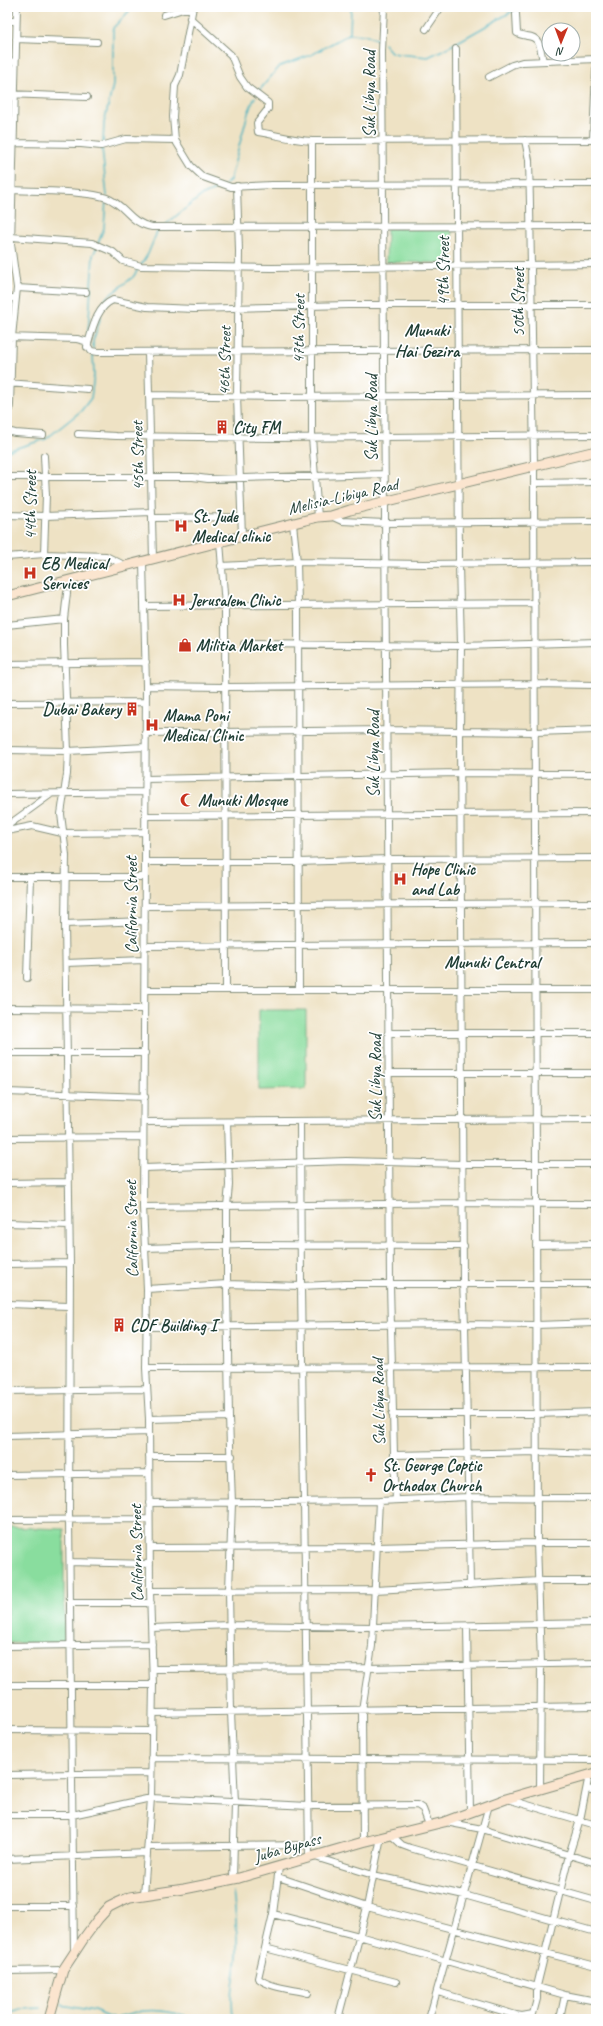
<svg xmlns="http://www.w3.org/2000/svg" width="603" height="2026" font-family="Caveat,sans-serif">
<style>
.green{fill:#89dd9e;stroke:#548d69}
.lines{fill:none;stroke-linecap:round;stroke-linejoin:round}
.stream{stroke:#44b2bf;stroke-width:1.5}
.minor-casing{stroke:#86907c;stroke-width:8}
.secondary-casing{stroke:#86907c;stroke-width:11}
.minor{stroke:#fff;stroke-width:6}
.secondary{stroke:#fbe5cf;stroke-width:9}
.labels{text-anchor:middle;stroke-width:3.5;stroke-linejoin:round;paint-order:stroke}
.street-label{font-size:17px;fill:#1f3d34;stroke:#fff}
.poi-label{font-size:17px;font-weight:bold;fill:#1f3d34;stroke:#fff;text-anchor:start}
.neighbourhood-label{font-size:18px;font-weight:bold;fill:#1f3d34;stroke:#fff}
</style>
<rect width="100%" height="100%" fill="#fff"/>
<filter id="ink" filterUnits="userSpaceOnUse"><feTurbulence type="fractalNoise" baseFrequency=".025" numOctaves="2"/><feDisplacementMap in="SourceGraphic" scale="8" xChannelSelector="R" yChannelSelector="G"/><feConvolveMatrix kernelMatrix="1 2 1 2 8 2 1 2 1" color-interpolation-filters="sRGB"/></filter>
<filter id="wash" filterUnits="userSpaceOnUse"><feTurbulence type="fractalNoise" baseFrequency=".012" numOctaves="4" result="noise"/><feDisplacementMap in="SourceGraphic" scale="16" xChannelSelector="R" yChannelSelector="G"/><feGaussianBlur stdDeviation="0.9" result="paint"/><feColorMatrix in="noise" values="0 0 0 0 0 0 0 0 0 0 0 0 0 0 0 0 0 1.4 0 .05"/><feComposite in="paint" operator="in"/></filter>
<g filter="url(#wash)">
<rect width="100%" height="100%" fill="#eee2c4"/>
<!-- green -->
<path class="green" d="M387,228L452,229L451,263L386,262Z
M259,1010H306V1089L259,1090Z
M7,1527L64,1529V1643H7Z"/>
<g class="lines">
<!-- stream -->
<path class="stream" d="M350,33L351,7
M384,44L391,52L398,54L428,57L447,48L520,7
M257,93L280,66L311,55L349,34L367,35L380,41
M103,143L104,123L113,85V28L130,10L129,7
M102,148L107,196
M226,184L230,180L248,113L255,97
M165,225L201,196L224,186
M98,243L104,228L106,200
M141,265L148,254L157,232L159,229
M104,303L106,298L133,277L139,268
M88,334L93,255L97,247
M93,349V341L101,316
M7,451L46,439L81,411L91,398L94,375L93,353
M233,1892C236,1914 238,1934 237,1957C235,1977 229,1999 234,2019
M62,2005L94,2011L114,2019
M7,2014L24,2009L41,2008
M114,2019C146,2005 169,2011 200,2019"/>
</g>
</g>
<g filter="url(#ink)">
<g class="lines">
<!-- minor casing -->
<g class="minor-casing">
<path id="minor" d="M193,7L180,75L175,86L173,117L175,140L191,166L203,177L231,187L272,185L596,184
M384,7L382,51L390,1284L394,1455L396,1500
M516,14L517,33C520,35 523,35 527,36C541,37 540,49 543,61
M164,15L183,9H192
M190,18L231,55L240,77L247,87L268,103V109L257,123L258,132C276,135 293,140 312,141L596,140
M7,21H16
M426,29L441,7
M16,39L97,42
M456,49L459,564L461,646L460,730L463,1283L465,1324L470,1585
M7,61L15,62
M489,77L512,65L522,62L596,59
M7,94L87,97
M525,140L529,160L530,204L534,465L537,1543L541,1663L540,1790
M593,140L596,70
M312,141V437L318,517
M14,143L81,144L101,146L126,139L175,140
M237,186L239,251L237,396L242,536
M13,190C38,192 85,190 107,198C126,205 129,223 152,227L596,226
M11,237L92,243L113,252L123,261L141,266L272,268L596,264
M17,288L86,292
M7,298H15
M7,337L77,339L85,341L91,351L98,352L596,350
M87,347C92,331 96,307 113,300L147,307L194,309L348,305H596
M148,352L153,559
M7,383L88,389
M150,395L273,397L596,395
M7,423L10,405L12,337L17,288L11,244L17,7
M7,431L15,433L43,435
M78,434L116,436L276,438L596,435
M44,456L46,495L44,554
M7,477H193L208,479L385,474
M534,483L596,482
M7,515L45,516L152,512
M331,516L342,521L385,523L596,521
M152,518L241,517
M293,524L297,562L298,604L299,990
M220,542L225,606L226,990
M7,557L44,554L106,556L126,566
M143,562L146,686L143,1207L147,1289L146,1368L149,1419L150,1591L153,1685L151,1798L144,1895
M221,566L297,562L424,564L596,562
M67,593L64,619V645L68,751L67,774L61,814L66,855L65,924L70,1263L69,1519L74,1954
M144,606L535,603
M7,625L64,619
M244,644L461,646L596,642
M7,664L146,662
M146,686L224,687L535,684L596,685
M7,703L146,702
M145,733L387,730L535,732L596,730
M7,750L68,751L145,747
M145,779L460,773L596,774
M7,794L145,792
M145,816L596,813
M7,826L51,794
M7,831L32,826L62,833L144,832
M145,862H299L388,859L596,858
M7,877H145
M145,906L596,903
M65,924L145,921
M145,946L596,943
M66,963L144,960
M27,978L30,877
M145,990H596
M7,1008L144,1009
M388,1033H596
M7,1053H145
M389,1073H596
M7,1092L145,1097
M145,1122L596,1119
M227,1122L229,1185L227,1206V1284L229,1417L232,1503L229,1590L231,1712L235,1803L233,1879
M300,1122L301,1286L309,1857
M7,1138L143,1137
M144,1168L346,1161L462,1164H596
M7,1183L68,1182
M143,1207L463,1203L596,1204
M7,1223L69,1225
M536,1245L596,1244
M145,1248L244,1245L464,1246
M7,1264L70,1263
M147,1289L227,1284L301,1286L345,1284H596
M7,1304L69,1306
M146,1327L465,1324L536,1325L596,1323
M146,1368L596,1367
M7,1391L147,1389
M392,1414H537L596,1412
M149,1419L229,1417
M7,1436L149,1432
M394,1455L537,1452L596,1454
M149,1456H232
M7,1475L148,1473
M149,1503L379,1501L468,1497L596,1498
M7,1520L149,1519
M150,1548L377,1547L537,1543H596
M70,1562L150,1564
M150,1591L375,1590L539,1581H596
M70,1603H151
M467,1626L470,1812
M152,1628L229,1625L373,1627L596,1623
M7,1646L152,1644
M153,1669L368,1668L596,1663
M7,1685H153
M153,1713L596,1706
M7,1730L152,1731
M151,1758L596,1760
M7,1775L151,1773
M587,1789L596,1791
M507,1799L596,1825
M7,1815H72L151,1798L308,1806L417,1805L423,1809L429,1825
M446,1822L482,1829L596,1863
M390,1834L402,1845L410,1848L596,1901
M363,1842L362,1710L372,1646L379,1501
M148,1847L309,1845
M315,1857L373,1875L464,1895L596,1932
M7,1859L147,1853
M279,1867L273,1914L258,1978C270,1988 292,1989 308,1993
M278,1877L367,1907L596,1966
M7,1906H74
M273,1914L359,1936L565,1995L596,2001
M265,1948L396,1982
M7,1971L63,1970
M438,1992L516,2015L522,2016L533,2014L537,1999V1986L569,1855L580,1820L589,1775
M338,2019L367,1907L381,1837
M429,2019L489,1805
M560,2019L565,1995"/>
</g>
<!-- secondary casing -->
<g class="secondary-casing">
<path id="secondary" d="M7,596L266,530L318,517L331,516L350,510L596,451
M49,2019L63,1970L84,1938L98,1919L109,1907L119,1902L130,1897L184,1889L239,1878L363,1842L444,1822L506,1799L596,1773"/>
</g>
<!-- minor -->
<use href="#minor" class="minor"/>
<!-- secondary -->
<use href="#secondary" class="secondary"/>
</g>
</g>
<!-- icons -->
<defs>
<g id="building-bare" transform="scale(1.08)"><path d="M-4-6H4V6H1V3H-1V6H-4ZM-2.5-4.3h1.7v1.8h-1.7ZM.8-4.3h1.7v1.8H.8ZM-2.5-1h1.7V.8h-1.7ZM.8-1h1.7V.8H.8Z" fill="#c8321e" stroke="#fff" stroke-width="2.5" paint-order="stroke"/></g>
<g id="hospital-bare" transform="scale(1.08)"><path d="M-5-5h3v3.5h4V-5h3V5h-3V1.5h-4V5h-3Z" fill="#c8321e" stroke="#fff" stroke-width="2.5" paint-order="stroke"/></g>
<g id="shop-bare" transform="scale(1.08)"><path d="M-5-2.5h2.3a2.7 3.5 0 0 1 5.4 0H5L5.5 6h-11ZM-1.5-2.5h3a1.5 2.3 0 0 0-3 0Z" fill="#c8321e" stroke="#fff" stroke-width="2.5" paint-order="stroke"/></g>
<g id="mosque-bare" transform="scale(1.08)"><path d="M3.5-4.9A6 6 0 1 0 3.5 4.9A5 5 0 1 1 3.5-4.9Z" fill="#c8321e" stroke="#fff" stroke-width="2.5" paint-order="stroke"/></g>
<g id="church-bare" transform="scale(1.08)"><path d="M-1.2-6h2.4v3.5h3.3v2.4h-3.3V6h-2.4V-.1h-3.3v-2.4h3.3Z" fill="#c8321e" stroke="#fff" stroke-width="2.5" paint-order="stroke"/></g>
</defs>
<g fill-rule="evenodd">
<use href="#building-bare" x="222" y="427"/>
<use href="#hospital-bare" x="181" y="526"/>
<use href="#hospital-bare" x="30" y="573"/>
<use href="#hospital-bare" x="179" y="600"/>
<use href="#shop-bare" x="185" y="645"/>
<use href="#building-bare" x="132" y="709"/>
<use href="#hospital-bare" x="152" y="725"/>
<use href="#mosque-bare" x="187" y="800"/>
<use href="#hospital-bare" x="400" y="879"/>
<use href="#building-bare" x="119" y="1325"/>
<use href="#church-bare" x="371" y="1475"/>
</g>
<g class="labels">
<!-- street labels -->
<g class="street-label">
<text transform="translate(369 94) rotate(-90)" y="6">Suk Libya Road</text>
<text transform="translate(443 271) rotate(-90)" y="6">49th Street</text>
<text transform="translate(518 302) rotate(-90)" y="6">50th Street</text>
<text transform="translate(298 329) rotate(-89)" y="6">47th Street</text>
<text transform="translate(224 361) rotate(-89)" y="6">46th Street</text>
<text transform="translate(371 418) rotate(-90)" y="6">Suk Libya Road</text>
<text transform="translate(137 456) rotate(-91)" y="6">45th Street</text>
<text transform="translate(343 496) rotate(-13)" y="6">Melisia-Libiya Road</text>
<text transform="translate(30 505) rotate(-90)" y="6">44th Street</text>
<text transform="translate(373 754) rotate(-90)" y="6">Suk Libya Road</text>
<text transform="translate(131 905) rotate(-90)" y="6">California Street</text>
<text transform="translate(375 1078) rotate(-90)" y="6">Suk Libya Road</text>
<text transform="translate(131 1229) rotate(-91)" y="6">California Street</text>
<text transform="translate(378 1402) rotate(-91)" y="6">Suk Libya Road</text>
<text transform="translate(136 1553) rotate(-91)" y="6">California Street</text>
<text transform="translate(287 1847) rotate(-16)" y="6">Juba Bypass</text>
</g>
<!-- poi labels -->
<g class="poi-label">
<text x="233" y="433">City FM</text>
<text x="192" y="522">St. Jude<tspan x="192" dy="20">Medical clinic</tspan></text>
<text x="41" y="569">EB Medical<tspan x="41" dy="20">Services</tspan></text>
<text x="190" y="606">Jerusalem Clinic</text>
<text x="196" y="651">Militia Market</text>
<text x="121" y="715" text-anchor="end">Dubai Bakery</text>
<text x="163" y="721">Mama Poni<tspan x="163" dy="20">Medical Clinic</tspan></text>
<text x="198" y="806">Munuki Mosque</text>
<text x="411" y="875">Hope Clinic<tspan x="411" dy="20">and Lab</tspan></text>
<text x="130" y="1331">CDF Building I</text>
<text x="382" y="1471">St. George Coptic<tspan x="382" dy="20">Orthodox Church</tspan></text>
</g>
<!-- neighbourhood labels -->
<g class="neighbourhood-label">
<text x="427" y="336">Munuki<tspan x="427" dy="21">Hai Gezira</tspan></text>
<text x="492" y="968">Munuki Central</text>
</g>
</g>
<!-- margin -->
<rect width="603" height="2026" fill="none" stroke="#fff" stroke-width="24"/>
<!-- north arrow -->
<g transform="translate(561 42) rotate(181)"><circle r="19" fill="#ffffff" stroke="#a5b1ae"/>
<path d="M0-3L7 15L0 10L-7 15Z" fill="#c8321e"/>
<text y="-6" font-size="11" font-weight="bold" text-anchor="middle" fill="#1f3d34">N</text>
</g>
</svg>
